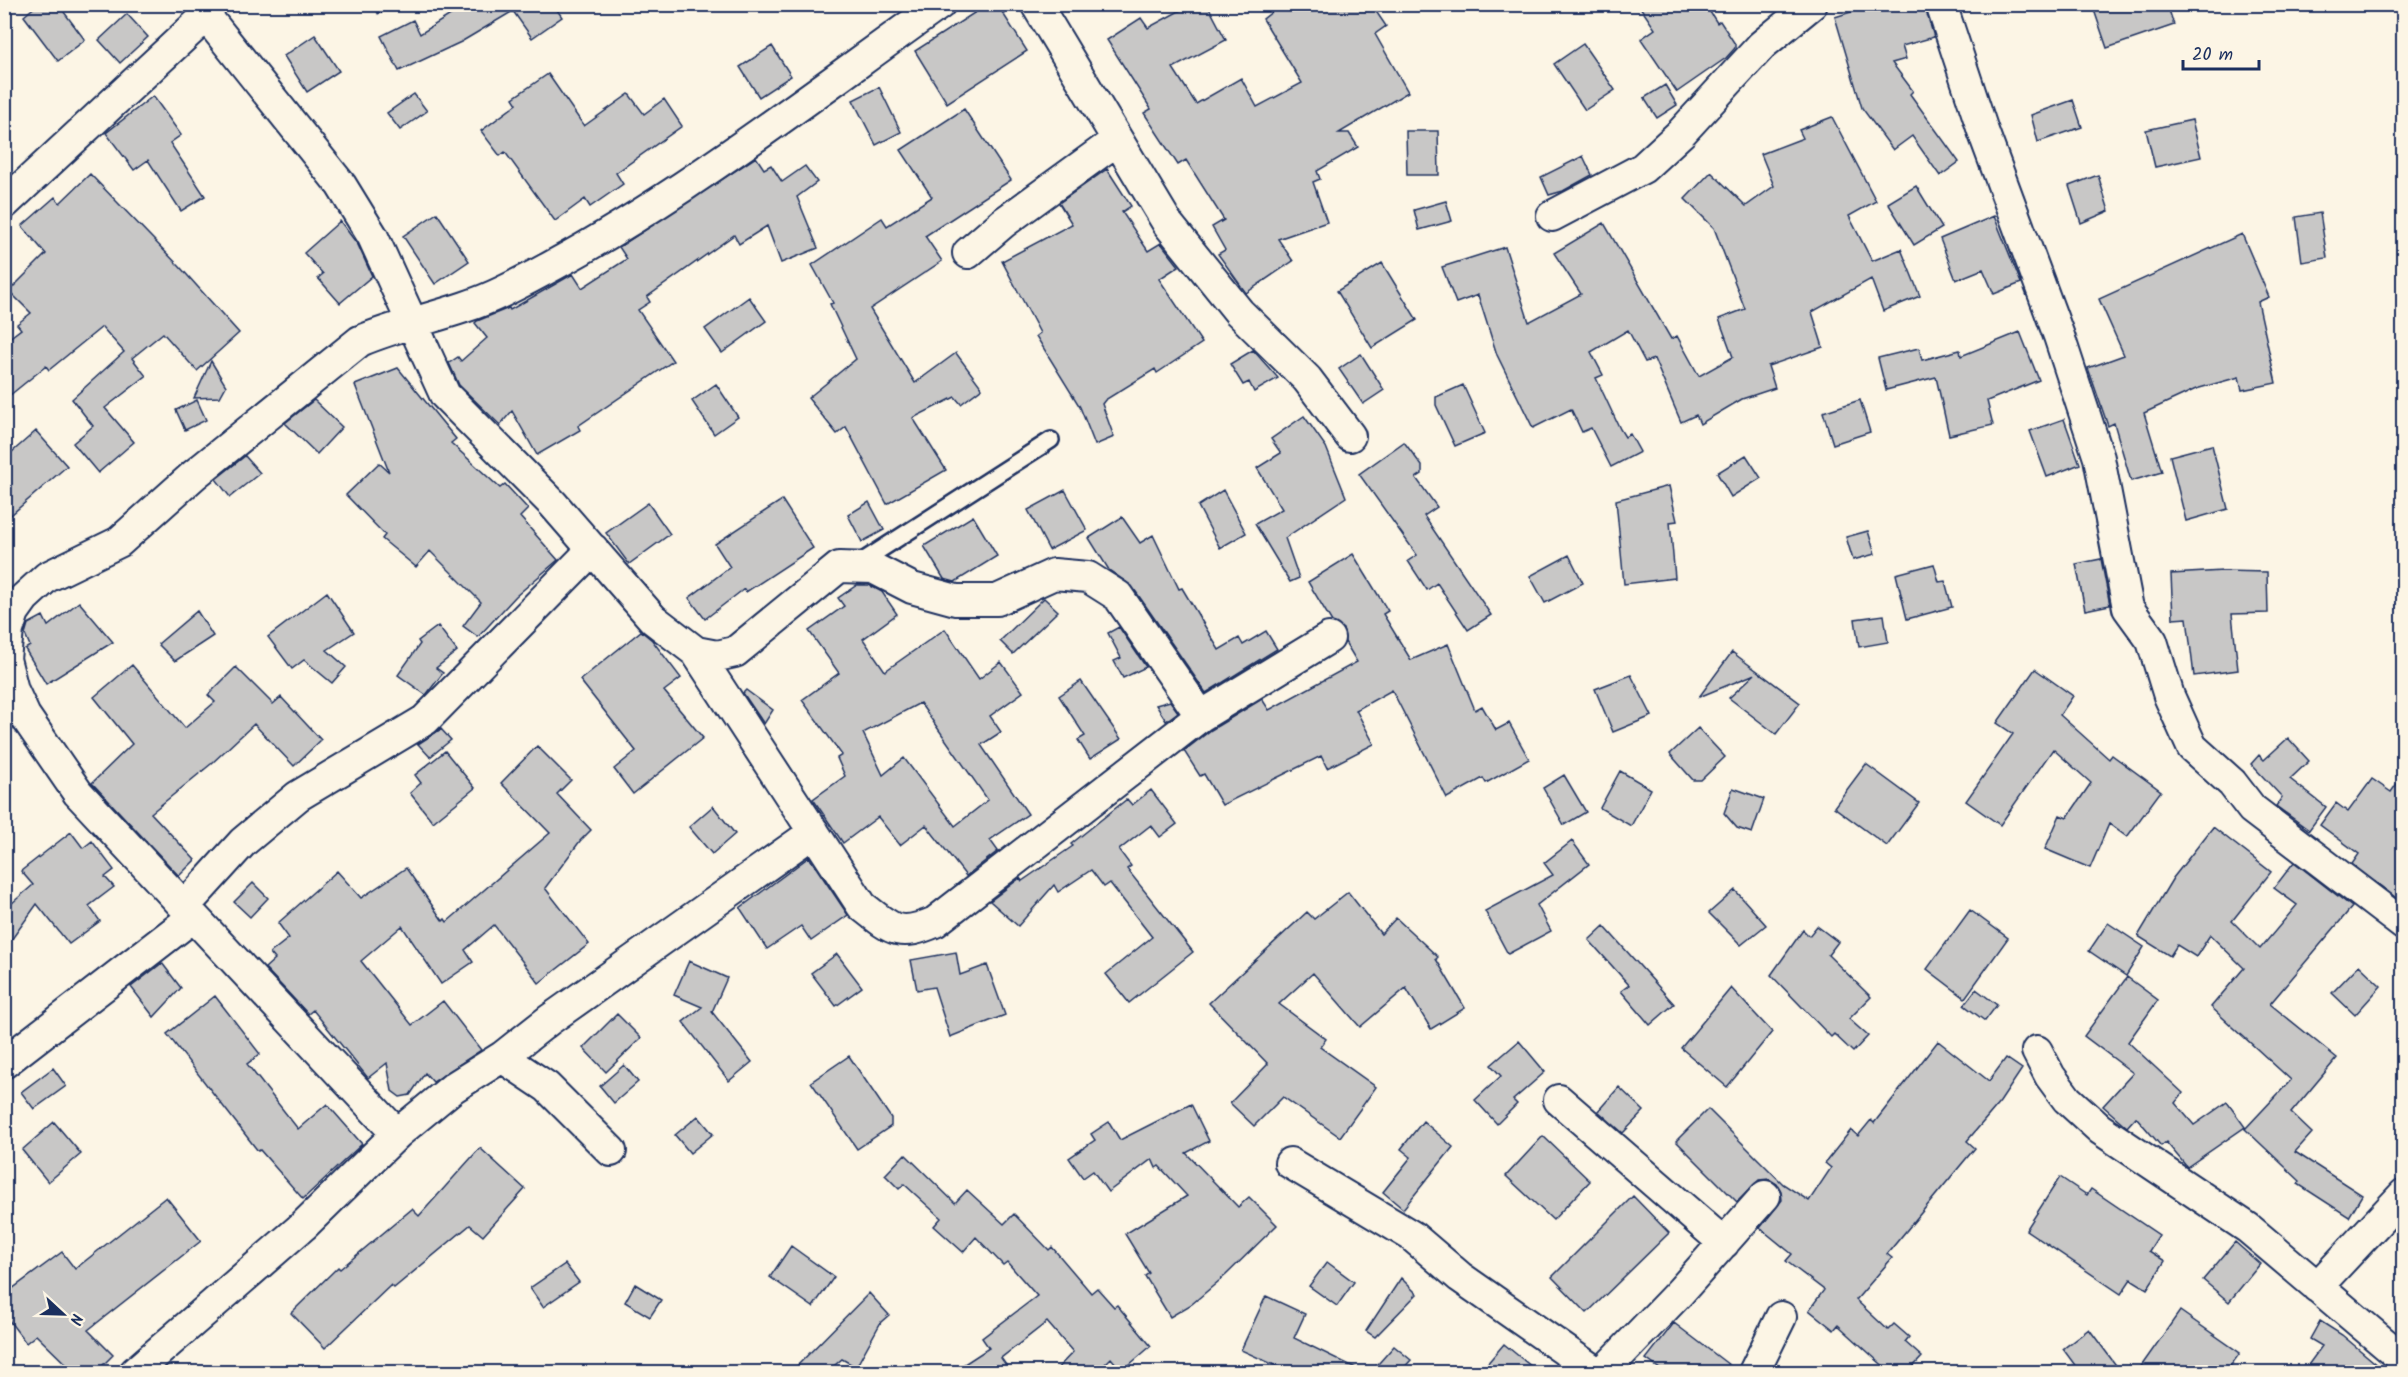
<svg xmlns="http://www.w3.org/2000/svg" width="2408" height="1377" font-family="Kalam,sans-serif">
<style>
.building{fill:#c8c7c6;stroke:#1b2f5e;stroke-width:1.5;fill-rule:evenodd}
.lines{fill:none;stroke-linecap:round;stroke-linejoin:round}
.lane-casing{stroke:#1b2f5e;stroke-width:20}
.street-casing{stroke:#1b2f5e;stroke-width:34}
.path{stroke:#1b2f5e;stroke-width:4;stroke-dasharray:6 4.5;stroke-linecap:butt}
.lane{stroke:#fcf5e5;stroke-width:15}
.street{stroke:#fcf5e5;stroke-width:30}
</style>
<rect width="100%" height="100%" fill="#fcf5e5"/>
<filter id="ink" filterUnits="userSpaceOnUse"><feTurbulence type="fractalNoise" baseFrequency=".0167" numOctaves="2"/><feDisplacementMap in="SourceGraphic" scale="12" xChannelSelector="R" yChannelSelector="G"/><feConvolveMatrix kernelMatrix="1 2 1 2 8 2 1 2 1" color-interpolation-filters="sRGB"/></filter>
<g filter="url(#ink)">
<!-- building -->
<path class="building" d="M38,4H58L85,40L58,61L24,16Z
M468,4H553L562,17L532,38L513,11L461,42L399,71L381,36L413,20L420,34Z
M988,4H997L1027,51L947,103L915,51Z
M1192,4H1207L1226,40L1173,68L1196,104L1241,78L1257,107L1302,83L1263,19L1282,4H1371L1386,26L1375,34L1408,92L1339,133H1349L1358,147L1317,171L1320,179L1313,182L1327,222L1278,239L1293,261L1246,293L1218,254L1225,250L1212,227L1224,220L1186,160L1178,165L1144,113L1151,109L1107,40L1141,18L1148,28Z
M1638,4H1705L1717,23L1720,21L1735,44V48L1726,58L1677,92L1641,39L1655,29Z
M1876,4H1924L1934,37L1902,46L1906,59L1892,63L1913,91L1910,94L1959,162L1940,176L1912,136L1893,150L1862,108L1835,17Z
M2092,4H2167L2174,25L2107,48Z
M127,14L148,37L120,63L99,40Z
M315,35L339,71L307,92L284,56Z
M1583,44L1615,90L1585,110L1554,64Z
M772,46L791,76L759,97L740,67Z
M548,74L584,126L629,94L644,114L664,99L682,126L616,173L623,184L590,207L585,199L555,221L505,152L500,156L481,131L517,104L513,98Z
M1665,85L1677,105L1657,118L1644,98Z
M879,87L901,132L876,145L853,100Z
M414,94L427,111L400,130L387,113Z
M153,96L181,135L170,143L205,196L181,211L148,160L134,170L106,133Z
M2073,100L2082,127L2038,142L2031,115Z
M964,109L1011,180L925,236L942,261L870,309L915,383L956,353L982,388L961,404L955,397L913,418L946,470L887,504L846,427L837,434L808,398L856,359L830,304L833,303L812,265L882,218L887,226L932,197L901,150Z
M1832,117L1876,201L1849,216L1872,261L1901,249L1920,296L1883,311L1871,279L1812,312L1823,347L1768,366L1775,388L1742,399L1700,424L1696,415L1681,422L1654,359L1645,362L1628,330L1591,352L1603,375L1596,378L1620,429L1625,437L1630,434L1640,452L1611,467L1591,428L1582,432L1571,409L1533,428L1497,355L1478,295L1456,303L1442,267L1505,247L1529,322L1581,294L1554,253L1604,223L1671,339L1677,336L1699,376L1733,357L1719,319L1745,309L1714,228L1685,199L1711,172L1746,206L1774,186L1761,154L1803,138L1799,130Z
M2192,120L2201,157L2155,167L2146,130Z
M1406,131H1438L1439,175H1407Z
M1583,156L1592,175L1563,191L1549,195L1541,177Z
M756,157L764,169L771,165L782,182L805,166L817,182L797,197L818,248L781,263L767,226L739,244L734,235L647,297L650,302L638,310L673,361L578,426L580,430L537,455L512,411L500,425L459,385L449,363L458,357L461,361L487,338L475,323L477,321L509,308L510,310L573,274L582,288L627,259L619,247Z
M1107,169L1131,206L1122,212L1148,251L1161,243L1179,266L1159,279L1202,343L1157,373L1155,369L1105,400L1102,404L1114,437L1095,445L1080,407L1036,336L1040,333L1002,261L1072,224L1059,203Z
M90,174L180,267L239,333L197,371L163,333L132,358L146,376L105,408L134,442L98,473L73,443L93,426L72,399L124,352L102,327L49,370L46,366L4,400V342L21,329L17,324L31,313L9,291L46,254L22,226L55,197L60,203Z
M2098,175L2109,211L2081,223L2069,186Z
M1916,186L1942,228L1914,245L1888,203Z
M1446,201L1452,221L1419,230L1414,210Z
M437,213L469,261L435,284L403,236Z
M2320,213L2327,258L2302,262L2296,217Z
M1994,216L2021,283L1994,294L1983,269L1956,280L1940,239Z
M340,221L358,245L372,276L340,303L318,278L323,274L304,253Z
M2242,234L2269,297L2258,302L2276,383L2242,390L2239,377L2196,389L2144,413L2162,472L2131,481L2114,423L2108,426L2088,368L2124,355L2099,299Z
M1382,263L1417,320L1372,348L1337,291Z
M749,297L766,321L722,353L705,329Z
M2020,332L2039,380L1987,401L1993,425L1949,435L1936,377L1886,390L1878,358L1919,348L1922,360L1960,350L1961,356Z
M1253,350L1278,378L1254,392L1249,382L1243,385L1230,364Z
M1361,354L1384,390L1363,404L1339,369Z
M211,361L226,386L220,397L194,398Z
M398,368L456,439L451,443L500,488L505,484L528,509L520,517L558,560L516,596L478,637L463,626L481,602L430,551L416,567L382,539L385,535L346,495L379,463L389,472L355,385Z
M716,384L738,417L714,434L692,401Z
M1463,385L1485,433L1455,446L1436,405V397Z
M197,400L206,420L185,430L176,410Z
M314,400L342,427L317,454L285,423Z
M1860,400L1870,432L1833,444L1823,412Z
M1304,416L1326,447L1346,497L1285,538L1299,578L1290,582L1255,524L1282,509L1257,468L1281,453L1271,439Z
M2064,419L2080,464L2047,477L2030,431Z
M36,431L67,466L4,521V459Z
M1404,442L1422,466V474L1416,478L1437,507L1424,516L1491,615L1468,630L1437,583L1427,590L1408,561L1417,555L1359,474Z
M2212,445L2228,509L2186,521L2170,456Z
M1746,455L1761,478L1731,497L1717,473Z
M245,456L260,473L230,497L216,479Z
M1669,486L1677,521L1670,522L1675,578L1624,584L1616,500Z
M1065,490L1087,530L1049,550L1028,510Z
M1223,490L1246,533L1220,548L1198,506Z
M782,500L813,548L746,592L744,589L705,619L689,598L730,567L715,544Z
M869,502L884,530L862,542L848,515Z
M648,503L670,534L629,564L606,533Z
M973,516L997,556L955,582L944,579L924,546Z
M1122,517L1140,543L1153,535L1179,589L1182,588L1219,650L1239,638L1243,645L1266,631L1277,649L1206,693L1132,586L1109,570L1089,538Z
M1868,531L1875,554L1853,560L1846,537Z
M1353,554L1388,611L1383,614L1411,660L1448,644L1475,710L1482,706L1496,730L1509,723L1529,759L1486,783L1483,778L1447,798L1392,690L1356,710L1374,744L1327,768L1321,756L1222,805L1204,774L1200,776L1184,751L1211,730L1262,699L1269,710L1357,662L1345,642L1343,629L1332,622L1308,582Z
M1569,555L1583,583L1545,603L1530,576Z
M2101,559L2110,605L2085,610L2076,564Z
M1934,564L1939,582L1945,581L1952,607L1907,619L1896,574Z
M2223,571L2267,572L2268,613L2232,614L2238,670L2194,676L2187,618L2173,619L2171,574Z
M857,585H869L882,592L897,614L863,639L885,671L945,629L979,679L1001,662L1023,692L990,716L1001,732L981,745L1028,814L990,840L998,851L966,876L926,825L900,845L878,817L843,843L813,799L845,776L837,758L842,755L802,700L839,673L809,631L844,606L838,598ZM920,703L988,800L955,826L904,758L883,775L863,733Z
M327,592L354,632L327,650L346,667L332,683L304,660L292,669L268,637Z
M1044,598L1058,611L1013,654L1000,641Z
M79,602L113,642L46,684L25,649L30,646L25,634L28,624L43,616L48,626Z
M197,611L213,636L175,661L158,644Z
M1884,615L1888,642L1859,647L1855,619Z
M438,626L457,651L436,668L443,673L426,695L398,675L420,644L418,641Z
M1119,627L1146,667L1123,678L1114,661L1121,658L1108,633Z
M641,631L652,640L681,678L664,691L703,738L633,794L614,769L636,751L580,680Z
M1732,652L1800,703L1776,734L1729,698L1755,674L1699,697Z
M132,665L185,728L215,702L208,695L236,667L273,704L281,697L321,740L294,766L254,724L211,764L151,813L195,860L179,876L92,783L132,744L94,697Z
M2035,669L2073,696L2060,715L2109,759L2112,755L2161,791L2127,837L2109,824L2090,868L2045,849L2060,815L2067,818L2091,783L2053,749L2000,825L1966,801L2013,734L1997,723Z
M1631,675L1652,716L1613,732L1595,689Z
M1081,681L1121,739L1090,759L1078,740L1085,736L1059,696Z
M746,690L773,710L764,724L743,693Z
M1170,701L1178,712L1166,721L1156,705Z
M1698,728L1725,757L1701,780H1693L1670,754Z
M441,729L451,740L430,757L418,744Z
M2288,738L2309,761L2290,779L2326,807L2309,830L2276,806L2282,797L2251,764L2259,755L2264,760Z
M537,746L571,780L557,794L591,830L580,841L545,888L589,944L539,983L494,925L465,950L473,962L441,984L402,926L361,961L412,1025L443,1001L481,1050L433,1082L425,1073L410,1095L400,1097L392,1091L387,1063L368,1078L313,1010L308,1014L265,968L275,959L270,953L289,938L278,923L337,871L361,898L406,868L443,921L445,919L447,922L550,833L501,783Z
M445,751L475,788L433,822L410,793L421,783L415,775Z
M1866,764L1919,803L1887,846L1834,807Z
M1620,771L1651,789L1631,826L1600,808Z
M1564,775L1586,812L1564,825L1543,788Z
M2403,775V903L2352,864L2359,854L2320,825L2336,803L2348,812L2372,779L2391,792Z
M1733,788L1764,799L1752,833L1737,828L1724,813Z
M1151,790L1177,824L1160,837L1151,825L1119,850L1131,866L1127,869L1193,952L1129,1003L1106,974L1152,937L1110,883L1104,887L1091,870L1058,892L1054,885L1018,926L990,901L1020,878L1022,881L1073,846L1071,844L1127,799L1132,805Z
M713,806L735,834L712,854L689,827Z
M2213,827L2271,872L2232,921L2260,949L2297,905L2274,888L2294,862L2352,907L2270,1004L2337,1058L2291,1113L2312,1133L2295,1152L2362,1195L2349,1217L2298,1184L2300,1181L2245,1129L2291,1080L2211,1007L2244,968L2210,935L2196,957L2177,945L2170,956L2138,936L2173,878Z
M71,832L83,848L92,841L114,870L105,877L114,887L89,906L100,921L69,944L37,904L4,950V910L33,885L21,871Z
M1572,841L1589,864L1537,905L1551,931L1508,954L1485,911L1553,875L1544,863Z
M809,857L848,915L811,941L801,926L767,949L740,908Z
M253,883L268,898L250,917L234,902Z
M1735,890L1766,925L1741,945L1709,913Z
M1348,892L1381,934L1396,918L1438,957L1436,959L1465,1008L1431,1029L1406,988L1360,1027L1313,973L1279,1004L1326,1039L1320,1047L1376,1087L1340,1137L1283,1097L1254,1126L1230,1103L1268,1064L1209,1003L1307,912L1314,919Z
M1970,910L2008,938L1965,998L1927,969Z
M2108,923L2144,947L2126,976L2089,951Z
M1604,926L1674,1004L1650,1025L1621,991L1629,985L1589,940Z
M1817,926L1838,942L1828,955L1871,997L1849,1019L1868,1036L1853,1052L1834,1034L1831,1037L1771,975L1803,930L1809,936Z
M956,952L960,975L987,965L1005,1015L950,1037L934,987L917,990L911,960Z
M837,954L862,987L836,1006L811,973Z
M689,961L727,978L712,1012L752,1062L729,1081L683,1022L702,1007L674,995Z
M162,963L181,988L154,1017L131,987Z
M2359,965L2381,986L2355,1015L2332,993Z
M2127,977L2158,1000L2128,1042L2183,1093L2175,1103L2194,1125L2227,1102L2245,1127L2187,1167L2166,1142L2161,1146L2136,1117L2127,1127L2103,1106L2133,1073L2084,1036Z
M1731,988L1772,1032L1727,1087L1681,1048Z
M1976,989L1997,1005L1985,1021L1964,1005Z
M215,996L260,1054L247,1064L298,1129L327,1104L362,1144L303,1199L260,1150L258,1151L167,1034Z
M617,1014L641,1038L606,1072L583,1048Z
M1519,1041L1545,1072L1513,1100L1517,1104L1497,1124L1475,1100L1501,1076L1491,1065Z
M1938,1041L1989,1081L2006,1058L2022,1069L2000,1102L1967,1141L1975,1148L1887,1254L1892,1258L1856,1300L1888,1330L1894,1324L1909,1337L1905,1342L1922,1357L1908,1372H1890L1838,1325L1834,1330L1809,1310L1824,1290L1786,1261L1792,1254L1760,1228L1782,1200L1781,1191L1777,1184L1769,1179L1759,1180L1737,1202L1676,1141L1708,1109L1783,1184L1809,1201L1831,1168L1825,1163L1851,1130L1858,1136L1871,1120L1874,1123Z
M849,1056L891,1118V1126L857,1149L811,1082Z
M624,1065L638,1082L614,1103L600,1086Z
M53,1068L66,1086L34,1109L21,1092Z
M1619,1087L1644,1111L1623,1133L1598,1111Z
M1191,1104L1209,1141L1186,1153L1238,1207L1249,1197L1277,1225L1226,1275L1192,1304L1170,1317L1145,1276L1149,1273L1125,1234L1187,1196L1159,1166L1156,1168L1152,1159L1108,1192L1093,1171L1083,1178L1069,1158L1095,1140L1091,1134L1109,1122L1120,1140Z
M698,1116L713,1134L690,1153L675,1135Z
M1423,1121L1453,1147L1403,1209L1383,1192L1411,1157L1401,1149Z
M54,1122L81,1154L48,1182L22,1150Z
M1543,1136L1590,1181L1553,1220L1506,1176Z
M480,1148L525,1189L483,1236L470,1225L394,1288L391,1285L325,1348L291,1313L338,1267L340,1269L412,1209L419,1216Z
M905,1154L955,1203L967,1190L1004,1224L1014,1214L1049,1250L1052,1247L1091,1293L1097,1288L1114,1307L1117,1305L1151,1346L1122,1371L1111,1358L1097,1372H1054L1073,1352L1047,1322L1001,1358L1006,1365L994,1372H952L989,1348L982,1338L1037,1296L1007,1262L1003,1265L976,1237L963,1252L934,1226L941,1218L904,1184L899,1189L885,1175Z
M2060,1177L2087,1195L2091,1189L2159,1235L2149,1251L2165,1261L2147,1289L2131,1279L2121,1294L2026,1230Z
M1633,1196L1669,1233L1587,1313L1552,1277Z
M166,1197L201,1241L88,1330L113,1355L96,1372H74L36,1335L26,1343L4,1314V1295L62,1252L75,1269Z
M2235,1242L2260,1264L2229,1302L2203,1280Z
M791,1246L834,1277L813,1307L770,1277Z
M1327,1262L1354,1282L1337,1306L1309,1286Z
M565,1264L579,1282L543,1307L530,1288Z
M1401,1278L1417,1294L1375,1337L1366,1331Z
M635,1284L661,1300L650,1317L625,1302Z
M869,1293L889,1315L881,1322L856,1367L842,1359L827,1372H791Z
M1266,1296L1305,1314L1294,1338L1364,1372H1290L1241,1350Z
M2180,1311L2240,1353L2226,1372H2137Z
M2320,1321L2342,1335L2386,1372H2303L2322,1346L2310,1339Z
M1674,1323L1737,1371V1372H1664L1646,1359Z
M2089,1329L2121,1372H2080L2063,1349Z
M1504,1344L1538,1372H1480Z
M1394,1346L1411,1360L1400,1372H1371Z"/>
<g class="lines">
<!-- lane casing -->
<g class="lane-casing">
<path id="lane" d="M858,564L1051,440"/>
</g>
<!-- street casing -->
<g class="street-casing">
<path id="street" d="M1036,4L1168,224L1239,312L1307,379L1350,436
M1941,4L1983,131L2059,336L2099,458L2128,608L2152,641L2169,696L2192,747L2232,783L2252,809L2404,925
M4,204L206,16L341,185L373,237L445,395L553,504L653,619L696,652L717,656L735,652L839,567L873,568L912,588L956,600H997L1054,574L1088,577L1118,596L1201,716
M1552,216L1643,168L1681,133L1762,45L1812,4
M968,253L1003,223L1117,140
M696,652L862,906C891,929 898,938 935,922L1201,716L1329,638
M184,907L243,842L298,796L425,720L593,549
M2037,1051L2050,1076L2067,1099L2100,1129L2248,1228L2404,1360
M502,1057L547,1087L611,1151
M4,1063L193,917
M1559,1100L1724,1243
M397,1134L78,793L25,716L13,690L5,659L8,630L14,612L24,598L47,577L119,542L194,475L360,341C407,321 457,314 502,292C659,215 798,105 940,4
M1290,1163L1412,1236L1460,1277L1596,1372
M2317,1287L2404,1194
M135,1372L303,1226L397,1134L454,1087L502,1057L549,1020L814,832
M1603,1372L1680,1292L1765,1196
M1754,1372L1781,1317"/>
</g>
<!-- path -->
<path class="path" d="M377,13L399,4"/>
<!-- lane -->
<use href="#lane" class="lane"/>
<!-- street -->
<use href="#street" class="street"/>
</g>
</g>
<!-- margin -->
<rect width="2408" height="1377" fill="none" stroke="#fcf5e5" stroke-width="24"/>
<rect x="12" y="12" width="2384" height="1353" fill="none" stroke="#1b2f5e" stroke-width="2" filter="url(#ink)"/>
<!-- north arrow -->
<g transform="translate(63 1314) rotate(112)" stroke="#fcf5e5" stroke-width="4.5" paint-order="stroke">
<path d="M0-4.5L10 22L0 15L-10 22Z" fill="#1b2f5e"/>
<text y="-9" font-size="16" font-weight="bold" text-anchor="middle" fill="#1b2f5e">N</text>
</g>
<!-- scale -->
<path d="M2183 60v9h76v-9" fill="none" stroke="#1b2f5e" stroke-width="3"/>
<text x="2192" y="60" font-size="18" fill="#1b2f5e" stroke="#fcf5e5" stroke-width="4.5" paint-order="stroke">20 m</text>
</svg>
